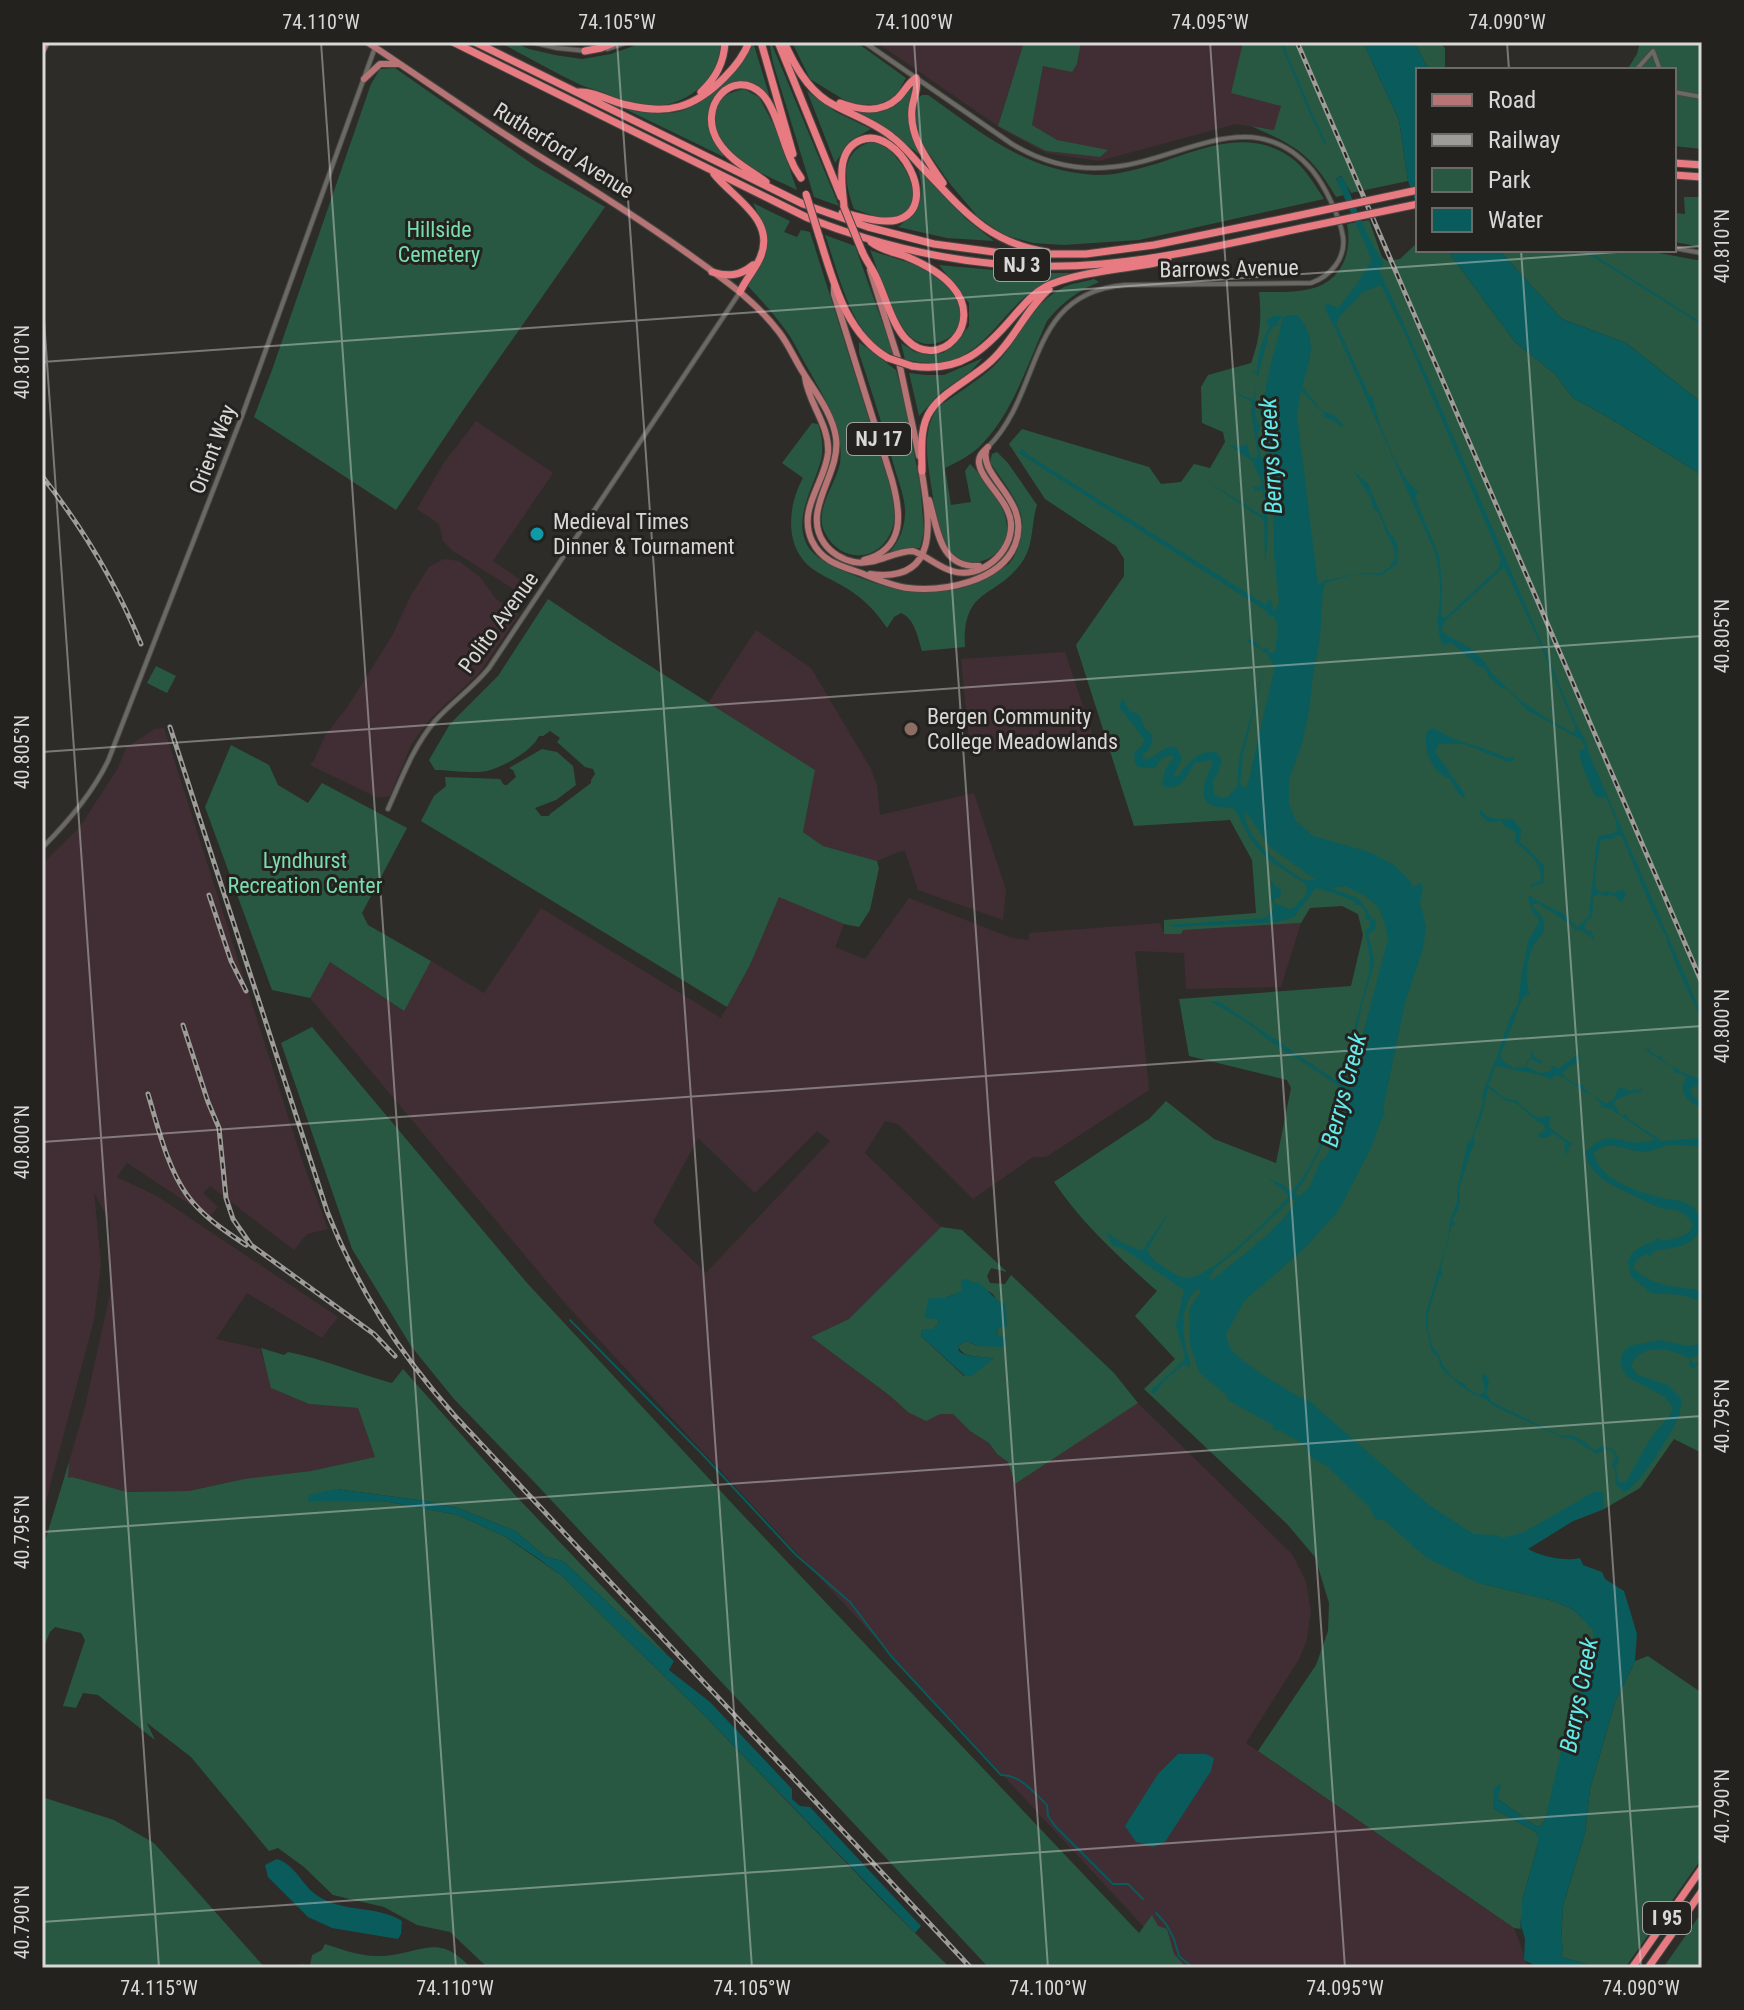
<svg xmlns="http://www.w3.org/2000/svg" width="1744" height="2010" font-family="'Roboto Condensed',sans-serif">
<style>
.industrial{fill:#412e34;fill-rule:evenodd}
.green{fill:#285842;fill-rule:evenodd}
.water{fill:#095b5c;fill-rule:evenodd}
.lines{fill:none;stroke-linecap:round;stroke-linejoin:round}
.stream{stroke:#095b5c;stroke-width:2}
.minor-casing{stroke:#494844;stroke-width:6}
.major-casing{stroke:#494844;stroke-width:8}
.highway-casing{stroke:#494844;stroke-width:9}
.minor{stroke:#6b6964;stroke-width:4}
.major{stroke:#b67475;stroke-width:6}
.highway{stroke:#e87b81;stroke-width:7}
.rail-casing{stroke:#9e9c99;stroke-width:5}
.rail{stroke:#24221f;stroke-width:2;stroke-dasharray:6;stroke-linecap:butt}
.highway-bridge-casing{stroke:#494844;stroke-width:9;stroke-linecap:butt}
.highway-bridge{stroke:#e87b81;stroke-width:7}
.ticks{fill:none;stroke:#dad8d6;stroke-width:2;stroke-opacity:0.45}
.culture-dot{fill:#0f9aa8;stroke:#24221f;stroke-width:3}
.education-dot{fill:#8d6e63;stroke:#24221f;stroke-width:3}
.labels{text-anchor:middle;stroke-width:6;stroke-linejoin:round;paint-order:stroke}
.shield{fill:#24221f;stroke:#a3a19f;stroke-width:2}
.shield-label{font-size:20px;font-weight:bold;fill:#dad8d6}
.street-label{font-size:22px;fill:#dad8d6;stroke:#24221f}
.park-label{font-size:22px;fill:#79deae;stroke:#24221f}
.poi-label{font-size:22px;fill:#dad8d6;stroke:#24221f;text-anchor:start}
.water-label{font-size:24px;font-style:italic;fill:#62ebeb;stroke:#24221f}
.neatline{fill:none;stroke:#dad8d6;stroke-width:3}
.ticks-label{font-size:20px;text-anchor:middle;fill:#dad8d6}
</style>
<rect width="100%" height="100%" fill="#2e2c28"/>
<!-- industrial -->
<path class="industrial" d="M876,42H1024L998,125L1046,151L1100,157L1107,151L1057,140L1032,125L1043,66L1077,64L1081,42H1243L1231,93L1282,106L1275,130L1236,124L1099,161L1046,153L1005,131Z
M476,421L553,473L493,561L535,590L528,598L453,551L443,541L439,524L417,509L443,464Z
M444,559L459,561L480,577L496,599L519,614L480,672L431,718L423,728L411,745L390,796L378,798L310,765L313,762L325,736L348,706L392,636L411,595L429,567Z
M756,630L811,668L871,769L877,786L880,815L974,793L1006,890L1003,920L918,890L905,851L898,852L877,861L823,846L803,832L815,770L708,703Z
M1065,652L1095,742L970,751L961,659Z
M164,728L302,1160L328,1229L307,1234L294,1250L210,1186L203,1193L218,1207L209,1217L127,1163L117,1177L157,1196L338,1317L322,1338L247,1293L216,1339L260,1349L272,1388L309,1404L358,1408L375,1457L311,1471L244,1479L189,1491L127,1492L72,1477L67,1478L69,1462L85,1407L110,1294V1223L94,1192L101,1264L94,1320L42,1516V864L79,828L118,768L126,748L155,729Z
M779,896L844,924L835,947L865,959L909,898L1012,938L1029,940V933L1160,923L1164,934L1183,930L1301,923L1281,987L1186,989L1184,953L1135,951L1149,1090L1046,1157H1033L973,1199L898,1124L885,1121L865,1153L941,1227L849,1319L811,1337L889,1395L908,1412L953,1414L970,1431L989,1443L997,1454L1008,1462L1015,1483L1138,1403L1292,1554L1306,1582L1311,1612L1306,1643L1299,1659L1246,1743L1514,1928L1529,1968H1182L563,1301L310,998L330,962L403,1011L431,961L484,993L541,908L721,1018L750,965ZM817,1131L830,1141L706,1273L653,1222L698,1138L755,1193Z"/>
<!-- green -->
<path class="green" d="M499,42H513L529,49L555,55L582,59L611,54L645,42H721C719,62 713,77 697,90C683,101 664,108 645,106C633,105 621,101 611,96C602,91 591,89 581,85C553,72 526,56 499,42Z
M753,42L771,101C764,95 756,83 746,82C722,79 705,100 708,123C709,135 718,146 724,157L625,109C642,112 664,116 681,111C713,100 739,70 753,42Z
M769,42H771L839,206L814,197L773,63Z
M792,42H856L906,78L898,92L889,100L876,105L851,104L810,79Z
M1024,42H1081L1077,64L1072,72L1043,66L1032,125L1057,140L1108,150L1100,157L1046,151L998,126Z
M1243,42H1363L1399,120L1408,181L1351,193L1341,176L1336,179L1344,195L1336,197C1310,153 1296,146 1251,126L1274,130L1281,106L1231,93Z
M1414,42H1439L1445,48V70H1429Z
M1640,42H1702V149L1674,146V70H1627L1637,54Z
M395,68L535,166L605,207L463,410L396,510L254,417L272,370L371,84L380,69Z
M909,88L913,91C906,115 908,134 921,156L884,126L856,112C886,112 891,113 909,88Z
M744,89L759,97L775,127L797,190C767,175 713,158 715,115C716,97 728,93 744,89Z
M807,91L836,112L871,129L850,141L835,163Z
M922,95H928C983,134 1026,171 1096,175C1115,176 1137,169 1156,164C1199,150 1248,127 1290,157C1305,167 1314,184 1324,199L1139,240L1063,245L1033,243L1004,235L978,217L951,185L921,142L915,122L918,98Z
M875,141C888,145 894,154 902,165C915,183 922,216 890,218C878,218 865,213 854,209C844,182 838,149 875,141Z
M918,169L966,219L994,241L947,238L898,227C921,210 926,197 918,169Z
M1684,197H1702V247L1674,242V213L1685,214Z
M753,203L790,221L784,232L797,237L801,230L810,232L891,489C893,503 897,518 891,532C878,563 840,563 825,533C813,511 836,484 840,463C845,428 822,394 806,365C799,353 793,339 784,328C773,313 761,300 748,286C770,249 772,242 753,203Z
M1369,220L1382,257L1387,261L1400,259L1418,242V250H1447L1515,342L1555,374L1573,398L1608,417L1702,475V1453L1674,1439L1640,1488L1604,1509L1573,1521L1527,1549L1479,1583L1554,1601L1574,1610L1594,1630V1649L1545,1820L1540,1827L1534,1825L1498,1799L1493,1808L1536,1832L1538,1836V1844L1522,1901V1917L1520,1922L1521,1929L1514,1928L1258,1751L1316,1665L1328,1631L1329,1603L1315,1557L1287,1524L1144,1389L1175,1359L1135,1316L1157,1291C1118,1256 1084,1226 1054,1182L1149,1119L1166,1101L1214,1139L1276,1163L1291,1088L1287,1080L1189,1056L1179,999L1351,986L1363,935L1358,914L1342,906L1310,908L1301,923L1183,930L1181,934H1164V920L1256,913L1252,860L1230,820L1134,826L1076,645L1124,576V559L1116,546L1045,499L1009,444L1022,429L1149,467L1161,484L1181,482L1194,464L1210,468L1225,442L1223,432L1202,423L1201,387L1208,375L1251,363C1260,340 1262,317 1259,292C1276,292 1294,293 1310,289C1341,282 1353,253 1347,224Z
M825,235L855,246L894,355C851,340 839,273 825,235Z
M870,250C891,258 915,262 934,274C949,284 968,307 959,325C952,342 928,350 913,339C895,326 879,272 870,250Z
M1499,250H1643L1702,261V403L1626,343L1562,319Z
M939,265L1026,273H1071C1057,278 1043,283 1031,292C999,316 981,360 937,363C927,364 915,361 905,360L901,343L915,352L929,355L943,353L954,346L969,326V303Z
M1094,279L1099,282C1078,291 1062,302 1047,321C1028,362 1014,411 982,444C972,455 957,462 945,468L951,505L971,502L965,471L970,464C986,480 1004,502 1007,526C1011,556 968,577 948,550C938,536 934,503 931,485C927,458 922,432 937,408C956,394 976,382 993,367C1020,341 1027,306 1064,287C1072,283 1085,282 1094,279Z
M859,342L896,370L905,404L920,485L924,531L920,548H905L888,554C898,543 904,531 905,515C906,501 900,486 896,473C885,432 872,393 859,353Z
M983,358L971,371L941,392L919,416L909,373L926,375H944Z
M812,423L818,424C822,435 824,449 821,460C814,488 791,520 809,548C818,560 831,565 844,571C863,579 883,587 903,590C937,596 973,589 1001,569C1005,566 1009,565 1011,561C1018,553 1023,531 1022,520C1019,499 1001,480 990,462L992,454L997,452L1008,463L1037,505C1031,523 1034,542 1024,559C998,600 962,585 965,647L922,651C918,638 915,619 901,613L894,617L887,628C875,610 860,595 841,585C829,578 813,572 804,561C784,538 790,501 803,478L782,463Z
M548,599L609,640L815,770L803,832L823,846L877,861L879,868L870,910L859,927L844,924L779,897L750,965L727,1007L421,821L434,796L446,786L445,777L500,779L504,785H507L516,777L513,770L509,768L542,749L557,752L573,766L576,785L556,800L535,808L541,816H549L550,814L591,783V780L595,774L593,769L585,767L557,742L560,738L550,731L543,736H539C532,751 503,767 487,771C473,774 450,770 435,770L429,760L450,724L498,676Z
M156,666L176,676L167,693L147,683Z
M231,745L269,765L278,785L308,803L322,783L407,828L362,913L368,925L431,961L404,1011L330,962L310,998L272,990L205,807Z
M312,1027L527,1283L740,1512L1139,1933L1152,1915L1158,1926L1167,1929L1174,1954L1187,1968H989L538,1486L454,1399L411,1346L352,1249L281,1043Z
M941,1227L962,1230L1007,1272L991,1268L987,1276L990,1283L1005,1284L1011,1275L1114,1373L1138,1403L1015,1484L1008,1462L997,1454L989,1443L970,1431L953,1414H940L926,1421L908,1412L889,1395L811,1337L849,1319ZM962,1280L975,1283L993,1294L997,1301L998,1328L996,1335L1001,1337L978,1346L966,1341L958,1346C964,1360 980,1355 993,1359L964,1376L921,1336L923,1329L932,1330L939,1323L938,1319L945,1298L963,1291Z
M261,1348L284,1355L288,1352C324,1359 357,1374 392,1383L403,1369L515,1495L673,1661L642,1635L563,1561L546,1557L515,1531L458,1508L426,1501L336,1489L373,1501L389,1502L458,1515L506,1537L561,1575L704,1715L884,1902L950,1968H488L450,1932L417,1925L384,1907L333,1895L304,1867L278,1848L269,1851L191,1757L147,1723L155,1740L98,1695L83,1693L76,1708L63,1706L85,1640L81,1633L55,1627L50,1632L42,1651V1551L69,1462L68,1478L72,1477L127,1492L189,1491L244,1479L311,1471L375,1457L358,1408L309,1404L271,1388Z
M1648,1656L1702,1693V1858L1625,1968H1600L1561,1957L1563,1948L1561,1940L1563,1906L1585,1833L1590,1789L1615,1702L1635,1661Z
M42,1797L114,1820L154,1843L265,1968H42Z
M1702,1912V1968H1663Z
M325,1944C341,1949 359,1956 376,1956C418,1957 436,1929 471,1968H294L301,1964L310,1966L312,1955L322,1950Z"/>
<!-- water -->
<path class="water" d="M1363,42H1414L1429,70H1418V209L1408,181L1399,120Z
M1342,176C1356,204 1365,237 1384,263L1379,270L1386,285L1438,401L1578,728L1586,741L1588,751L1702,1015V1020L1679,972L1667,942L1666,936L1653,912L1622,836L1617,835L1612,839H1602L1600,842L1595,876L1596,889L1602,893L1605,891L1613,893L1623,890L1626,894L1622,900V903L1615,896L1610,894L1606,896L1600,894L1594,896L1592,917L1587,921L1584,928L1587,931H1591L1595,940L1580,929L1575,930L1573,926L1538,903L1534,904L1532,907C1541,913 1548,923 1542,934C1540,938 1536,941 1534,945C1527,957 1524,983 1530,994L1526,995L1523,997L1500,1056L1504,1062L1513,1068L1526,1067L1527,1061L1531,1058V1052H1533L1535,1058L1541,1060L1542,1064L1531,1059L1528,1061L1527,1067L1540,1073L1552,1071L1550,1067L1555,1066L1558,1069L1579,1054L1580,1060L1562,1072L1565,1078L1556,1075L1553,1077L1552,1080C1536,1071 1516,1072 1500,1066L1495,1067L1488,1085L1504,1098L1518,1101L1520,1105L1537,1118L1549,1116L1551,1118L1549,1122L1550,1128L1572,1144L1568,1148L1569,1154L1566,1153L1564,1147L1566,1142L1553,1133L1548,1137L1539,1138L1538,1134L1546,1131L1543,1124L1537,1121L1515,1102L1506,1101L1488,1088L1481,1118L1473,1136L1475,1145L1472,1148L1459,1188L1460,1201L1457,1212L1452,1220L1456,1224L1451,1226C1449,1243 1439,1261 1442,1277H1439L1428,1314V1330L1432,1346L1439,1355L1443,1366L1454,1379L1463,1383L1467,1388L1478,1395L1485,1392L1482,1376L1485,1373L1489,1381L1486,1394L1492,1402L1559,1435L1574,1436L1585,1442L1594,1450L1598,1449L1601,1447C1610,1446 1615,1450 1619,1459L1616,1467L1618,1482H1626C1635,1466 1643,1450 1653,1435C1660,1426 1669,1419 1673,1408L1665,1397L1626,1376L1620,1363L1623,1352L1629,1346L1659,1340L1687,1346L1702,1344V1354L1692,1357V1362L1695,1364L1702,1363V1365L1696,1366L1693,1369L1690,1366L1689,1358C1671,1349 1641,1341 1631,1366L1638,1375L1668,1385L1681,1398C1681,1403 1681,1407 1680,1412C1676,1428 1639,1487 1624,1492L1616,1484L1615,1470L1612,1466L1615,1458L1613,1451L1605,1449L1602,1452L1595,1453L1573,1439L1561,1437L1494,1406L1486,1399L1475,1395L1461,1386L1446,1373L1440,1366L1438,1357L1432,1352L1426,1327V1313L1448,1238L1450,1222L1457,1202V1191L1468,1142L1471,1140L1483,1103L1482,1097L1487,1081L1496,1060L1511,1015L1518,1005L1521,978L1528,941L1539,922L1538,917L1533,914L1528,896L1531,895L1533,899C1538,901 1559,911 1563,914C1569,919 1571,923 1578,927L1589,916L1597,841L1600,836L1611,834L1617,831L1616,820L1606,797L1600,798L1595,796C1589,781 1581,767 1579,751L1585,748L1582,740L1527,710L1507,689L1500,687L1490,678L1484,668L1480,667L1452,643L1443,645C1433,622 1441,609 1440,585C1440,574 1437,563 1435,552L1337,332L1325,309L1326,303L1338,308L1355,287L1372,260L1336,179ZM1381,285L1408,340L1501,559L1499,568L1445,618L1441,616L1442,583L1439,556L1415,498L1418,491C1401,482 1375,418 1373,398L1369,395L1336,323L1341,315L1363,292ZM1504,567L1538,639L1576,729L1574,733L1551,721L1521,701L1493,675L1482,659L1467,646L1448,636L1441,630L1445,621Z
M1447,250H1499L1562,319L1626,343L1702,403V475L1608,417L1573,398L1555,374L1515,342Z
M1297,315C1319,339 1310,359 1302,386L1322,411L1334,415L1343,425L1342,427L1332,420L1324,417V414L1301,390L1297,416L1318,585C1328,577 1331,581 1342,577C1358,573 1364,573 1381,574C1386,569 1392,567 1394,561C1398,549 1389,540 1385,530C1382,521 1382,514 1373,508L1371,498L1354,472L1368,484L1389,533C1400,542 1398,552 1397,564L1382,575L1356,574L1325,583L1323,589L1320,638L1313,675L1310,705L1302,744L1289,779V804L1296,821L1313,836L1369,852L1394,865L1410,881L1413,888L1420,883L1423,887L1420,903L1426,926L1423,949L1405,1003L1383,1109L1385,1116L1382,1117L1372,1146L1339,1210L1305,1248L1244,1301L1226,1334C1227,1338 1227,1342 1229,1346C1237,1361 1293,1395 1309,1401L1429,1505L1473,1534L1497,1535L1503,1538L1524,1532L1594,1492H1603L1604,1509L1573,1521L1528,1549C1541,1556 1565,1562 1580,1558L1583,1565L1602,1572L1605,1579L1624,1591L1637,1634L1635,1661L1615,1702L1590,1789L1585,1833L1563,1906L1561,1939L1563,1948L1561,1957L1600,1968H1540L1524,1960L1525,1939L1520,1922L1522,1917V1901L1538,1844V1836L1536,1832L1493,1808L1494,1787L1501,1784L1498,1799L1534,1825L1540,1827L1545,1820L1570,1713L1589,1666L1594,1649L1593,1630L1574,1610L1554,1601L1478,1583L1427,1558L1384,1520H1376L1369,1507L1327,1466L1313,1459L1304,1444L1283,1433V1431L1274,1430L1273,1425L1228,1400L1227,1396L1199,1372L1190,1344L1189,1309L1201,1291L1197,1289C1183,1301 1181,1324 1185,1343C1186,1352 1191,1359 1190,1368L1184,1364L1164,1381L1154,1394L1151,1391L1183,1361L1185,1355L1176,1326L1184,1290L1121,1247L1113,1246L1106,1232L1122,1243L1142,1251L1171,1209L1147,1250C1151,1259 1156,1262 1164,1267C1170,1271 1179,1278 1186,1278C1208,1281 1272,1215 1288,1198V1194L1268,1178L1285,1186L1291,1192C1316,1166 1330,1121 1339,1086L1266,1038L1249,1024L1210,1001H1218L1335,1080H1341L1369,973L1370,959L1365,931L1370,927V921L1365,918V911L1360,905H1355V902C1345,897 1327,890 1316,888L1294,917L1276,922L1175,927L1169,925L1265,918L1274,909L1271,896V880L1276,887L1281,889L1280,897L1275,898L1274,903L1289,909L1295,908L1299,901L1304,898L1307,889L1306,884C1287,872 1268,862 1254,844C1246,834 1241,820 1235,809C1228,807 1213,808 1208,803C1198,794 1208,774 1212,764L1211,760L1194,763C1188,776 1178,794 1162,785L1165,770L1174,757L1172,755L1162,758L1155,768L1138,767L1135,763L1134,754L1145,741C1137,728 1127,718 1119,706L1123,698L1129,711C1145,715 1138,717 1145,728C1147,731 1150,733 1153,735L1150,748L1143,754V758L1146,760C1161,755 1174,733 1182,759L1173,776L1174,777L1178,776C1189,762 1196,751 1216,752L1222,760L1217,775L1213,779L1214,794L1221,798L1228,797L1237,786L1239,759L1266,661L1243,754L1240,784L1245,789L1248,783L1275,666L1266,653L1247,641L1250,638L1263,650L1268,647L1269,653L1275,652L1278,627L1274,616L1270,615L1268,619V612L1019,453L1021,449H1023L1028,455L1266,605L1269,599H1271L1273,610H1276L1279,603L1274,554L1273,491L1269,477L1265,475L1263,476L1268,526L1266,561H1265L1264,520L1204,479L1263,516L1264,497L1262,490L1255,491L1253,486L1258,487L1262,485L1260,476L1258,475L1254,465L1255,463L1229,445L1237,447L1238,444L1242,447L1247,444L1250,457L1256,458L1258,455L1251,411L1253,406L1252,402L1230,390L1253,400L1258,377L1257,374L1252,372L1257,371L1259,352L1269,326L1268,322L1266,321L1273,316H1283L1277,322L1280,325L1273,326L1267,337L1268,342L1266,345C1261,365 1247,409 1260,426C1256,438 1258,450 1263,461H1267L1265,428L1259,410L1263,405C1266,381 1272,358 1279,335C1281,327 1280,323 1285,316ZM1246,812L1269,846L1316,880C1310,880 1308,881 1303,879C1285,870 1240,834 1246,812ZM1345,886C1375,900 1382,905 1388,939L1349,1087L1346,1085L1347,1072L1363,1001L1373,968L1374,959L1368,934L1376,928L1375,919H1372L1366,908L1357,898L1331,888ZM1342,1093L1345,1095L1344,1116L1326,1157L1320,1162L1309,1188L1299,1197L1295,1193L1304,1181L1330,1130ZM1293,1198L1295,1201C1285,1226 1233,1262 1212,1280L1209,1279L1215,1268L1238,1250Z
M1434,728C1453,742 1485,747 1507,758L1513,757L1515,760L1509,762L1464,744H1439L1435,752L1465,794L1464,798L1458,793L1450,779C1432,772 1422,749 1427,731Z
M1480,809C1489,822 1497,818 1513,819L1521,830L1520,843C1530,849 1534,858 1544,865V883L1531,887V884L1541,881C1542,863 1529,853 1515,842L1516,832L1507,828L1501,821L1489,822L1480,815Z
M1644,1049H1650L1652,1053L1661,1057L1663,1061C1678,1068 1685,1076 1702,1079V1087L1695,1086L1690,1090L1694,1098L1702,1100V1108C1688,1102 1676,1091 1687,1077L1681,1073H1675L1672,1066C1661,1062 1654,1055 1644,1049Z
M1566,1078L1576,1084H1582L1585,1090L1606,1104L1614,1099L1617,1091L1621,1087L1629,1091L1642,1089V1092L1632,1093L1615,1100L1614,1106L1618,1109V1112L1622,1115L1626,1114L1628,1119L1662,1141L1702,1138V1147C1692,1146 1679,1144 1670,1145C1661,1146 1653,1152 1644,1152C1626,1151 1609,1138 1594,1153C1598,1179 1635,1191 1658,1197C1668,1200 1679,1199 1688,1204C1705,1212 1704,1235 1688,1243C1676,1249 1664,1248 1651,1252V1257L1647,1254L1637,1259L1634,1265V1269C1653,1286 1673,1286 1697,1290L1702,1293V1301L1682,1295L1651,1293L1631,1276L1628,1262C1634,1244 1645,1248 1658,1238L1662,1241C1675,1238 1688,1238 1693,1225C1683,1208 1677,1211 1661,1208C1653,1206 1644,1200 1637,1197C1614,1186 1592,1179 1585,1153C1612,1122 1623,1152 1655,1139L1611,1109L1602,1107C1600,1100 1592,1093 1585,1093L1579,1087L1566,1080Z
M967,1279L975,1283L977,1282C988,1288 993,1300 1005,1304L1007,1326L998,1328L996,1335L1007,1338L1003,1347L978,1346L966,1341L958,1346L959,1351C968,1359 982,1355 993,1359L972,1376H965L921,1336L923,1329H932L939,1323L938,1319L924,1318L929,1298H945L962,1291L961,1280Z
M336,1489L426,1501L458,1508L515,1531L546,1557L563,1561L642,1635L674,1661L669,1670L710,1702L792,1789V1799L800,1806L810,1807L921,1926L915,1933L704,1715L561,1575L536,1557L506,1537L458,1515L389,1502L308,1501L309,1495Z
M1178,1754H1206L1214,1758L1211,1771L1165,1842L1153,1847L1136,1842L1125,1826L1158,1774Z
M277,1859C296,1865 302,1886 318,1896C343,1913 377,1905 402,1921L401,1934L398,1939L332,1928L308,1917L268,1877L265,1865Z"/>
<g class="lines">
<!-- stream -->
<path class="stream" d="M1281,42L1310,111L1325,143
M1580,250L1589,253L1702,324
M570,1320L703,1455L796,1555L850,1602L891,1656L1001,1775C1021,1775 1033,1792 1047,1805L1048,1816L1055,1826L1113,1884H1128L1143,1899
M1156,1913L1166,1924L1174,1939L1179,1956L1193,1968"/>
<!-- minor casing -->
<g class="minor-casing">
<path id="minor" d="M531,42L557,48L587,51
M864,42L1012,144C1042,162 1077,171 1112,167C1181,161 1253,101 1312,170C1325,186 1340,217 1343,237C1346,258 1331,276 1311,283L1125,285C1025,293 1044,391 988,447
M607,49L628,42
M1636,70L1653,51L1660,70
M1674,92L1702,97
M1674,248L1702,253
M388,809C402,778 413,747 435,721C452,702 473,688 489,668L740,292
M42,848C68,822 92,794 108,761L242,416L377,42"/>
</g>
<!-- major casing -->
<g class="major-casing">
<path id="major" d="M367,42C423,79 478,118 534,153C586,185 637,217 687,253C720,277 754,299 779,332C789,345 795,360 804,374C816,393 833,415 836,438C841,474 801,510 824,543C831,553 843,560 854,562C876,566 892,551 913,551C927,556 938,567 952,571C980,580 1013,553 1011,523C1009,500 981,481 979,463C978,456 983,452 988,447
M42,52L47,42
M364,79L380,64H398
M870,270L899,362L919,456
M834,286V294L892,480C901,513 906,549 864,560
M805,377C808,403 830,425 828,453C825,483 797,509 812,541C822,562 841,566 861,573C876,579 892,586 908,588C943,592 1000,582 1015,545C1032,500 980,479 986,451
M929,500C938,529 939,568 979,566
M870,574C945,584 928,514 921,467"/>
</g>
<!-- highway casing -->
<g class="highway-casing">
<path id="highway" d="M453,42L808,218C902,255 1001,273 1102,264C1170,258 1236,242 1302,228
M475,42L803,204L868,227L934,244L1009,254H1086L1154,245L1296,216
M761,42L793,154
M778,42L841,197
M784,42C794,64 806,87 827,101C848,114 873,121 892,137C902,144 910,154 918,163C960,206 984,242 1047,252
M585,51L601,48L616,42
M916,78C919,89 913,98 912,109C909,137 928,161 943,183
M579,92C594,91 611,102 627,105C668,115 694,108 724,78C735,67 744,56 749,42
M701,92C716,78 724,63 725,42
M840,103C859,110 881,114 898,98C905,91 908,83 916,78
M1674,163L1702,165
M714,174C734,199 777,220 760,258C755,270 745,280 740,292
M1674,175L1702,177
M766,182C750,170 731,161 719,143C695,107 733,66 762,94C776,108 783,144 792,162C794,168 798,173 801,178
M842,213C859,216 880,224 897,220C943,207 898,125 861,140C835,150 842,184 844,206
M819,236C833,280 845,333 888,358
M862,251C866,261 873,269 877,279C885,296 893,327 907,340C939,372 986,324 952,286C940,272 922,263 905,256C893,252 881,250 871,242
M712,272C728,277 740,276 753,265
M912,366C960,373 984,351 1013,317C1023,306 1032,294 1045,287C1071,273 1124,269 1155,263L1168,258
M922,471C922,451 919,427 931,410C943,392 974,377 990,362C1014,341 1025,310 1049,289
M1632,1968L1702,1868
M1648,1968L1702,1891"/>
</g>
<!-- minor -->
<use href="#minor" class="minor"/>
<!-- major -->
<use href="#major" class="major"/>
<!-- highway -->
<use href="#highway" class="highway"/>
<!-- rail casing -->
<g class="rail-casing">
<path id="rail" d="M1297,42L1702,983
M42,476C83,528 116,583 141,644
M170,727L327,1211C358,1290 398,1351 454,1415L971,1968
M209,895L231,961L246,991
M183,1025L208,1102L219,1128L226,1198L233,1219L251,1245L374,1334L395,1356
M148,1094C158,1127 167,1167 187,1195C202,1216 225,1231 246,1245"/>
</g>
<!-- rail -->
<use href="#rail" class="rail"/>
<!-- highway-bridge casing -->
<g class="highway-bridge-casing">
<path id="highway-bridge" d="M806,194L819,236
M844,207L862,251
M1296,216L1418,190
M1302,228L1418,204
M888,358L912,366"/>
</g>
<!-- highway-bridge -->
<use href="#highway-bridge" class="highway-bridge"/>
</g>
<!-- ticks -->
<path class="ticks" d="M321,42L456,1968M617,42L752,1968M914,42L1048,1968M1210,42L1345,1968M1507,42L1509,70M1674,248L1702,246M1521,250L1641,1968M42,291L159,1968M42,362L1646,250M42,752L1702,636M42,1142L1702,1026M42,1532L1702,1416M42,1922L1702,1806"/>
<!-- markers -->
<circle class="culture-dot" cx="537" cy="534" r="8"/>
<circle class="education-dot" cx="911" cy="729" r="8"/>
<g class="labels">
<!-- shield labels -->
<g class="shield">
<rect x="994" y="249" width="56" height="32" rx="6"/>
<rect x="847" y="423" width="64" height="32" rx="6"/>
<rect x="1643" y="1902" width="48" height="32" rx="6"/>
</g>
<g class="shield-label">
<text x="1022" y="272">NJ 3</text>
<text x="879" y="446">NJ 17</text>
<text x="1667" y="1925">I 95</text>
</g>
<!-- street labels -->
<g class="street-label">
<text transform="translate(564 150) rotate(32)" y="8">Rutherford Avenue</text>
<text transform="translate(1229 268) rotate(-1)" y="8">Barrows Avenue</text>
<text transform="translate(212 449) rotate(-69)" y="8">Orient Way</text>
<text transform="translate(498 622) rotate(-54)" y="8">Polito Avenue</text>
</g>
<!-- park labels -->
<g class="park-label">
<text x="439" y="237">Hillside<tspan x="439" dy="25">Cemetery</tspan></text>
<text x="305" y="868">Lyndhurst<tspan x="305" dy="25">Recreation Center</tspan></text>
</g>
<!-- poi labels -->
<g class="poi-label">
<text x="553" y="529">Medieval Times<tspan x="553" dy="25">Dinner &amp; Tournament</tspan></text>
<text x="927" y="724">Bergen Community<tspan x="927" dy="25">College Meadowlands</tspan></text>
</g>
<!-- water labels -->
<g class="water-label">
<text transform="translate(1271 456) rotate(-93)" y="8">Berrys Creek</text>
<text transform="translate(1344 1090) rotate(-75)" y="8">Berrys Creek</text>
<text transform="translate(1579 1695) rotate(-79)" y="8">Berrys Creek</text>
</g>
</g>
<!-- border -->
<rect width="1744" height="2010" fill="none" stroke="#24221f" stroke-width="88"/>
<!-- legend -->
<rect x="1416" y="68" width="260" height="184" fill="#24221f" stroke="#6d6b68" stroke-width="2"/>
<rect x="1432" y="94" width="40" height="12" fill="#b67475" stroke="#6d6b68" stroke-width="2"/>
<text x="1488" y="108" font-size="24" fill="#dad8d6">Road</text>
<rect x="1432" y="134" width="40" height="12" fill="#9e9c99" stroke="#6d6b68" stroke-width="2"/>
<text x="1488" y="148" font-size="24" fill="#dad8d6">Railway</text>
<rect x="1432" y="168" width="40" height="24" fill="#285842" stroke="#6d6b68" stroke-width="2"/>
<text x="1488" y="188" font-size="24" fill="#dad8d6">Park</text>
<rect x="1432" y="208" width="40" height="24" fill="#095b5c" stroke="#6d6b68" stroke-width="2"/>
<text x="1488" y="228" font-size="24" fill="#dad8d6">Water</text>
<rect x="44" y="44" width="1656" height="1922" class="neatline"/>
<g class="ticks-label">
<text x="321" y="29">74.110°W</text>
<text x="617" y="29">74.105°W</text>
<text x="914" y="29">74.100°W</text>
<text x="1210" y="29">74.095°W</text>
<text x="1507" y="29">74.090°W</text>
<text transform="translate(1722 246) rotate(-90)" y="7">40.810°N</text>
<text transform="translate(22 362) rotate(-90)" y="7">40.810°N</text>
<text transform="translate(1722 636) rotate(-90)" y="7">40.805°N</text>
<text transform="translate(22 752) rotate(-90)" y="7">40.805°N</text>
<text transform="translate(1722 1026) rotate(-90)" y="7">40.800°N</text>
<text transform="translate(22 1142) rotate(-90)" y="7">40.800°N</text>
<text transform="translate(1722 1416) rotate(-90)" y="7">40.795°N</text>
<text transform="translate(22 1532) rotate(-90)" y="7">40.795°N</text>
<text transform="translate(1722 1806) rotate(-90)" y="7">40.790°N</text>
<text transform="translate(22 1922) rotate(-90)" y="7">40.790°N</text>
<text x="159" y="1995">74.115°W</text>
<text x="455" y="1995">74.110°W</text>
<text x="752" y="1995">74.105°W</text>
<text x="1048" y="1995">74.100°W</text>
<text x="1345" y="1995">74.095°W</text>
<text x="1641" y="1995">74.090°W</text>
</g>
</svg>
